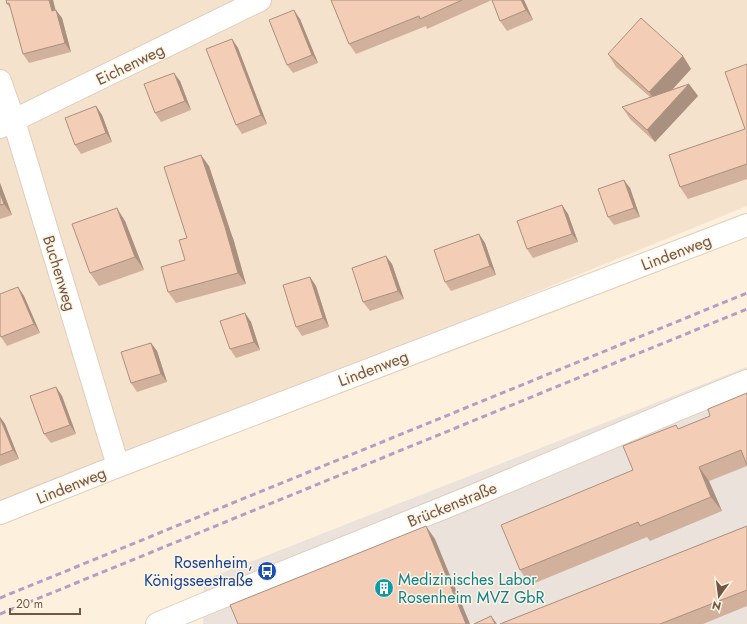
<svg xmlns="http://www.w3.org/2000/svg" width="747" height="624" font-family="Jost,sans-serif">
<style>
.residential{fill:#f4e2cd}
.industrial{fill:#eae2db}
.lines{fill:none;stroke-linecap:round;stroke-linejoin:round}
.minor-casing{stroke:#e1ccbb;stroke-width:24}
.minor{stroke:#fff;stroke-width:22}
.rail{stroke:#b39ec5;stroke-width:3;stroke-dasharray:6 4;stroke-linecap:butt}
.wall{fill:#d1b09c}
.shaded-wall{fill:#aa907f}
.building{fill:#f3cdb5;stroke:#aa907f}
.labels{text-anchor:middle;stroke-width:3;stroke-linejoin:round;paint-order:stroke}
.street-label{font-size:16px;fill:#735646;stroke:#fff5e5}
.transit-label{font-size:16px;fill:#164399;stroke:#fff5e5;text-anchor:end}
.culture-label{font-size:16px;fill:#0d838f;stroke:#fff5e5;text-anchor:start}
</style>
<rect width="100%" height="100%" fill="#fdf1de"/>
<!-- residential -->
<path class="residential" d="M0,0H747V206L0,511Z"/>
<!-- industrial -->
<path class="industrial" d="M747,367V624H203L204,580Z"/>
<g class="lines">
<!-- minor casing -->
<g class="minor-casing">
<path id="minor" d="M0,81L14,121L118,466
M0,127L260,0
M0,513L118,466L747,225
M157,624L195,608L473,496L681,408L747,381"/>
</g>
<!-- minor -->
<use href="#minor" class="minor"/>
<!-- rail -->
<path class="rail" d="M0,598L747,293
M0,614L747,309"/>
</g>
<!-- wall -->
<path class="wall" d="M6,0H53L55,10L62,18L71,52L29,63L23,54L11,9L7,4Z
M331,0H492L427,29L426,26L356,54L349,44Z
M492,0H524L533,20L507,31L500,21Z
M300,19L318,63L293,73L287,65Z
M232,39L238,48L267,124L242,134L236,125Z
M608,54L683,56L691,69L672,90L689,84L698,96L655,142L630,119L622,107L650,97L616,67Z
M747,64V179L688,199L680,187L745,129Z
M180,81L191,110L161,122L155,113Z
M96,106L102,115L112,142L81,154L75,145Z
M209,166L232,236L233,238L246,284L176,303L168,292L185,260L187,238Z
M0,183L12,215L0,219Z
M630,188L640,217L614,225L608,217Z
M562,205L568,214L578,242L533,258L527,249Z
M125,221L144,270L99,286L90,273Z
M479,234L485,243L496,275L451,291L445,282Z
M392,264L404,299L370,311L363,302Z
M310,277L316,286L329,327L302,336L296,327Z
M18,287L24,296L40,333L7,346L1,337Z
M245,313L251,322L260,350L236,358L230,349Z
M151,343L157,351L167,382L137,392L131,383Z
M56,387L62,396L76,434L51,443L44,434Z
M747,393V466L709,481L722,511L650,541L647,537L530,585L520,570L633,470L710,416Z
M0,417L5,424L19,459L0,466Z
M747,526V606L703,624H500Z"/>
<!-- shaded-wall -->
<path class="shaded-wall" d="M49,0H53L58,19L52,11Z
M521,0H524L533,20L526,10Z
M56,10L62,18L71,52L65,43Z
M294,10L300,19L318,63L312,55Z
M232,39L238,48L267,124L261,115Z
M683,56L691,69L658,105L649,92Z
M174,73L180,81L191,110L185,101Z
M689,84L698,96L655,142L647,130Z
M96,106L102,115L112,142L106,133Z
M201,155L209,166L232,236L233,238L246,284L238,273L225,227Z
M624,180L630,188L640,217L634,208Z
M0,183L12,215L4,204L0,193Z
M562,205L568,214L578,242L572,234Z
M117,208L125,221L144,270L135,257Z
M479,234L485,243L496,275L490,266Z
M386,256L392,264L404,299L398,291Z
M310,277L316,286L329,327L323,318Z
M18,287L24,296L40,333L34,324Z
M245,313L251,322L260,350L254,342Z
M151,343L157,351L167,382L161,374Z
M56,387L62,396L76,434L70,425Z
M0,417L5,424L19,459L13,450L0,418Z
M699,467L709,481L722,511L711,497Z
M426,526L435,539L470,624H466Z
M491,616L497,624H495Z"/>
<!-- building -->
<path class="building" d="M6,0H49L52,11L56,10L65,43L23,54L9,3L7,4Z
M331,0H462L420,19L419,16L349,44Z
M492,0H521L526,10L500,21Z
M294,10L312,55L287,65L269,20Z
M641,18L683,56L649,92L608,54Z
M232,39L261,115L236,125L206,49Z
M747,64V164L680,187L669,155L745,129L725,72Z
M174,73L185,101L155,113L144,84Z
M689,84L647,130L622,107Z
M96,106L106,133L75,145L65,118Z
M201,155L225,227L238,273L168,292L161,267L185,260L179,240L187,238L164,167Z
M624,180L634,208L608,217L598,189Z
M0,193L4,204L0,205Z
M562,205L572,234L527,249L517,221Z
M117,208L135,257L90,273L72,224Z
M479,234L490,266L445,282L434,250Z
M386,256L398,291L363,302L352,268Z
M310,277L323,318L296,327L283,285Z
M18,287L34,324L1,337L0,335V294Z
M245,313L254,342L230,349L220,321Z
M151,343L161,374L131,383L121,352Z
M56,387L70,425L44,434L30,396Z
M747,393V465L741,450L699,467L711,497L640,526L638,522L520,570L501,525L633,470L623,446L676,425L678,429L710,416L708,409Z
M0,418L13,450L0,455Z
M426,526L466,624H238L230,605Z
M747,526V590L660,624H500Z
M491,616L495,624H474Z"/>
<!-- icons -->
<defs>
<g id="bus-disc" transform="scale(1)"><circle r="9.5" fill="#1a4fb4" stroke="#fff5e5"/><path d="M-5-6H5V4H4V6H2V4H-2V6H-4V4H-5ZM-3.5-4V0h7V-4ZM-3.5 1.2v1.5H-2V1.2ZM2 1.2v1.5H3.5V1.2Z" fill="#fff"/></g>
<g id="building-disc" transform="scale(1)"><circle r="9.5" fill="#0f9aa8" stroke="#fff5e5"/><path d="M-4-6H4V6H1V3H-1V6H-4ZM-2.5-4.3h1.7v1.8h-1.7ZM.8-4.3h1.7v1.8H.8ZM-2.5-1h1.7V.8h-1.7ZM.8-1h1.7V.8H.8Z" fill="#fff"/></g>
</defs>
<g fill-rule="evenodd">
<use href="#bus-disc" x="267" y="571"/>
<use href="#building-disc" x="384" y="588"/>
</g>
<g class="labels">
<!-- street labels -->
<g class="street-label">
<text transform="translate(130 64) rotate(-26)" y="6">Eichenweg</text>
<text transform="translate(676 252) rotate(-21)" y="6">Lindenweg</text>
<text transform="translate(60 273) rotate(73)" y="6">Buchenweg</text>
<text transform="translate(373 368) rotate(-21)" y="6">Lindenweg</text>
<text transform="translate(71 485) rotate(-22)" y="6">Lindenweg</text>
<text transform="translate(452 504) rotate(-22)" y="6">Brückenstraße</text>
</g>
<!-- transit labels -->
<g class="transit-label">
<text x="253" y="568">Rosenheim,<tspan x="253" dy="18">Königsseestraße</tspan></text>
</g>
<!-- culture labels -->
<g class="culture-label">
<text x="398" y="585">Medizinisches Labor<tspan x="398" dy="18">Rosenheim MVZ GbR</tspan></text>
</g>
</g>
<!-- north arrow -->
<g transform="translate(719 596) rotate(194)" stroke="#fff5e5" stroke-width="3" paint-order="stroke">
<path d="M0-3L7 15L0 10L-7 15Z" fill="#735646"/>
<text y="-6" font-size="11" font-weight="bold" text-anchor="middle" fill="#735646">N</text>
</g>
<!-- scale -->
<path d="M10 608v6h70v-6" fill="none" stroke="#735646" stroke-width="2"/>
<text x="16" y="608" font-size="12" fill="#735646" stroke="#fff5e5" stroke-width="3" paint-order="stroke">20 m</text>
</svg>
